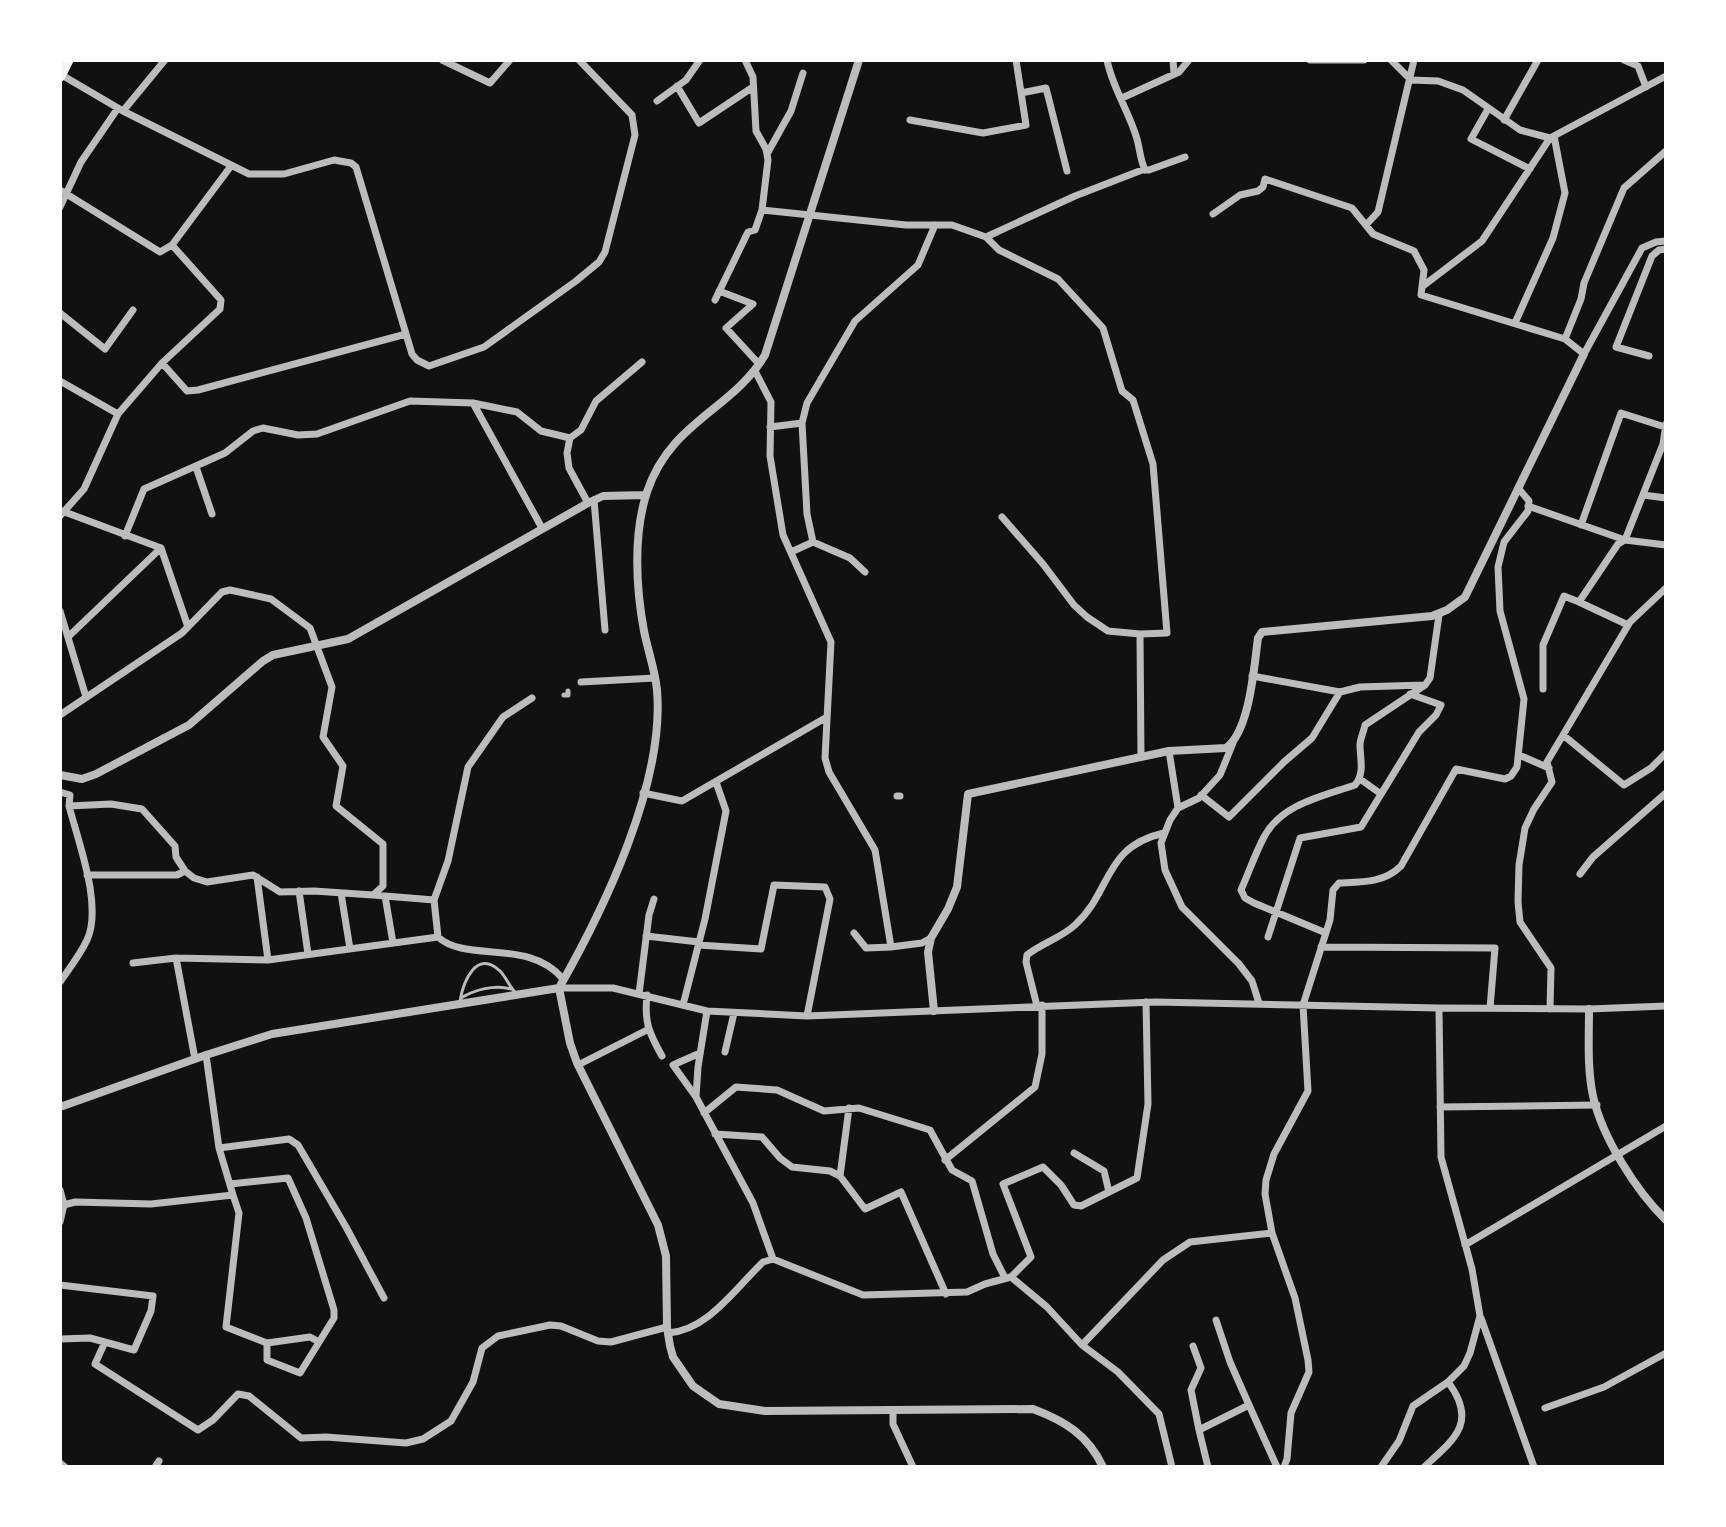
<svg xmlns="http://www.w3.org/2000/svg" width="1726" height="1527" font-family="'Alegreya Sans',sans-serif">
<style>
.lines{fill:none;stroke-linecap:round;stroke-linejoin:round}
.service{stroke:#bcbcbc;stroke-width:3}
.pedestrian{stroke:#bcbcbc;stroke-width:5}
.minor{stroke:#bcbcbc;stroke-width:7}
.tertiary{stroke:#bcbcbc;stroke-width:8}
.primary{stroke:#f5f5f5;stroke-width:11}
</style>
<rect width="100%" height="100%" fill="#111"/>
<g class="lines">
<!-- service -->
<path class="service" d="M461,998C474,990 495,984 511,989
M460,1001C463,983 476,948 500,971C506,977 509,986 515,992"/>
<!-- pedestrian -->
<path class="pedestrian" d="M564,695H568V691"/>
<!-- minor -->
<path class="minor" d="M442,60L490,83L510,60
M745,60L753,77L756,131L766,149L768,160L762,210
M1107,60C1112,87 1129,111 1137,139C1140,150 1140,159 1145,170
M1173,60L1174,74
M1310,60H1364
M1391,60L1411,80L1438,81L1463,90L1520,130L1550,138
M1624,60L1638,66L1646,87
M60,74L123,111L249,174H284L334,160L351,163L356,167L412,354L417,360L429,366L484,347L576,281L599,262L605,252L635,135L632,115L579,60
M677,86L699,123L753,87
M1021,93L1046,88L1067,171
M1122,98L1179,72L1189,60
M657,101L686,80L700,60
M1488,109L1471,139L1530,169
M123,111L165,60
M910,120L983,133L1026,125L1016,60
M1504,120L1538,60
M767,154L791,111L803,73
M60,190L160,252L172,245L231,166
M60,207L81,162L118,108
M1213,214L1240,195L1258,191L1263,187L1265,179L1352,208L1373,234L1414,251L1424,270L1421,295L1565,339L1584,354L1642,248L1656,242L1666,241
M1366,225L1378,212L1414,60
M1423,286L1482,241L1550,138L1666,76
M719,291L753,304L726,328L759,364
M715,300L748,232L755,230L762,210L906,225H952L986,237
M60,313L105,349L133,310
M1515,323L1553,238L1565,193L1554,136
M1565,339L1581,299L1584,283L1624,188L1666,151
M1649,356L1616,347L1652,256L1659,250L1666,249
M162,363L187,391L198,390L406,334
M755,371L771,402L770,456L783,535L831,642L825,758L829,772L875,850L891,947L922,943L931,938
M60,381L118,414
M473,403L542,528
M770,427L802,423
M196,467L212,514
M1643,495L1666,498
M594,500L605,630
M588,503L569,468L567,453L570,438L581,430L596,401L642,362
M1528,506L1625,540L1666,545
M62,511L161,548L188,627
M60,516L84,489L118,414L162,363L220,309L221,300L172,245
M1002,517L1043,564L1074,605L1087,617L1108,631L1140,634
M1581,525L1621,413L1665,427
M125,536L144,489L225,453L253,431L263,428L298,435L317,434L410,401L473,403L517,412L541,431L570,438
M791,552L813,542
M865,572L850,558L813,542L807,514L802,423L807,403L855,321L918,265L935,225
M1579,602L1628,625
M60,611L86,697
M68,637L161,548
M1252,676L1340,692L1360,687L1424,685
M581,682L655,678
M1543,689V645L1564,596L1579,602L1618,544L1625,540L1663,444L1666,424
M60,715L182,633L222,592L230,590L271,599L310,628L332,687L323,737L343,766L336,806L383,844V886L373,895L434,900L438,937
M1563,735L1624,785L1651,768L1666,753
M1233,743L1220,775L1199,798L1178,808L1170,820L1161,843L1165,870L1182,907L1239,964L1252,981L1259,1003
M1169,751L1178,808
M1519,755L1549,768
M1141,757L1140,634L1167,633L1153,464L1133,400L1122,391L1103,328L1058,279L999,250L986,237L1075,196L1142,170H1149L1185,157
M1360,779L1381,794
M60,792L70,795L69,806L111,804L142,809L175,846L176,857L185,871L194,878L207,882L253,875L280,892L314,891L373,895
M643,793L682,801L827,717
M1201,795L1229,817L1284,762L1312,738L1340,692
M897,796H900
M1580,874L1593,857L1666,793
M87,875H177L185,871
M257,877L268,960
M299,891L308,954
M341,893L350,949
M385,896L393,943
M434,900L448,861L468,767L503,717L532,698
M854,933L866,948L891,947
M1326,933L1254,903L1245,898L1241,890C1249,872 1255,854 1264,837C1281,804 1323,796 1355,785C1365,773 1360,759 1360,745C1360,739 1364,731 1365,725L1425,685L1430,678L1439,615
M646,936L699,942
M1268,937L1300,838L1361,827L1419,732L1436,715L1441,705L1410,694
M698,945L761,949L774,885L825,887L830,899L807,1016
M1321,947L1495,948L1490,1008
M133,963L176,958
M60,982C69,969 80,955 87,940C103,906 78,841 69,806
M559,988H613L707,1011L807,1016L1155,1002L1439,1008L1589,1009L1666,1006
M639,994L649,915L654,899
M647,995C644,1022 649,1033 662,1056
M683,1005L705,919L726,811L716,782
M1037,1006L1026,962L1027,955C1042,943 1061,938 1075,925C1113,890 1103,847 1164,833
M1550,1009L1551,968L1520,922L1518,902L1519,865L1525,828L1534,809L1552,782L1547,762L1630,622L1666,588
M707,1011L698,1067L696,1097L753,1203L773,1259
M725,1052L734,1013
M195,1059L176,958L268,960L438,937C466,963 530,938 563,979
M578,1065L649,1029
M696,1097L673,1065L700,1053
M1440,1107L1597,1105
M704,1113L736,1087L777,1090L824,1111L859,1108L930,1130L952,1170L972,1181L993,1254L1005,1278
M715,1134L762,1137L780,1158L792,1167L830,1171L840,1176L865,1209L901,1192L946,1294
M219,1148L289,1139L298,1145L346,1227L384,1298
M1074,1153L1104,1171L1109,1192
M945,1160L1035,1087L1042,1054V1005
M840,1176L849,1108
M230,1184L288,1178L306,1218L334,1310V1318L300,1373L267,1360V1343
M60,1190L64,1205L60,1222
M233,1195L239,1213L226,1327L267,1343L310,1337L319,1342
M60,1206L75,1202L151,1204L233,1195L219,1148L206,1055
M1465,1245L1666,1126
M1011,1277L1031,1257L1003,1184L1043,1167L1061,1185L1074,1205L1081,1206L1137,1178L1148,1104L1146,1002
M60,1285L153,1296L151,1311L134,1350L90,1338L60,1339
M1481,1318L1534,1467
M1216,1320L1230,1362L1249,1405
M668,1333C708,1330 735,1289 763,1262L773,1259L863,1295L967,1292L985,1284L1011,1277L1047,1307L1082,1345L1118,1372L1159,1414L1172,1467
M105,1342L95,1364L198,1430L213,1420L238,1394L249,1396L301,1438L326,1437L406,1443L423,1439L451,1421L473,1382L482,1348L498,1336L550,1325L561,1326L598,1341L611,1342L667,1327
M1082,1345L1163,1260L1190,1242L1272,1233
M1193,1346L1201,1368L1191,1390L1199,1430
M1545,1408L1604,1387L1666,1353
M893,1410V1424L913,1467
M60,1463L65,1467
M155,1467L159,1461
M1208,1467L1199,1430L1249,1405L1277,1467
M1284,1467L1287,1459L1291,1413L1309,1372L1308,1360L1295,1298L1272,1233L1265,1194L1266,1180L1274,1154L1308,1091L1303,1005L1330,920L1333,890L1339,883C1362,882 1384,883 1401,866L1456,769L1505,779L1511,776L1517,767L1524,699L1500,611L1498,567L1504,542L1528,511L1529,501L1518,488
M1381,1467L1399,1441L1413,1406L1448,1382L1464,1366L1470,1353L1480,1316L1472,1269L1441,1157L1439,1008
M1424,1467C1455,1439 1478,1422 1448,1382"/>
<!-- tertiary -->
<path class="tertiary" d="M859,60L765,355C732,410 670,422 647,492C633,534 636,588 644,631C648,651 655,670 657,690C665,783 604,909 559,988L570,1043L577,1063L658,1225L666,1256L667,1327L670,1346L673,1357L693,1386L719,1404L765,1411L1033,1409C1065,1421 1088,1435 1103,1467
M60,775L82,779L96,774L189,725L263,661L273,655L348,639L588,503L603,496L646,495
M1589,1009C1589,1037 1587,1068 1593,1096C1602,1137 1636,1191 1666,1220
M934,1011L928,952L931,938L948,909L957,887L968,794L1169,751L1226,748C1250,731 1254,666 1258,638L1262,632L1432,616L1447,610L1465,597L1584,354
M60,1107L206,1055L272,1034L559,988"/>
<!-- primary -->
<path class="primary" d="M60,76L68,60"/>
</g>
<!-- border -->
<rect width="1726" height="1527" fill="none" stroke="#ffffff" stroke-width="124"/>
</svg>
